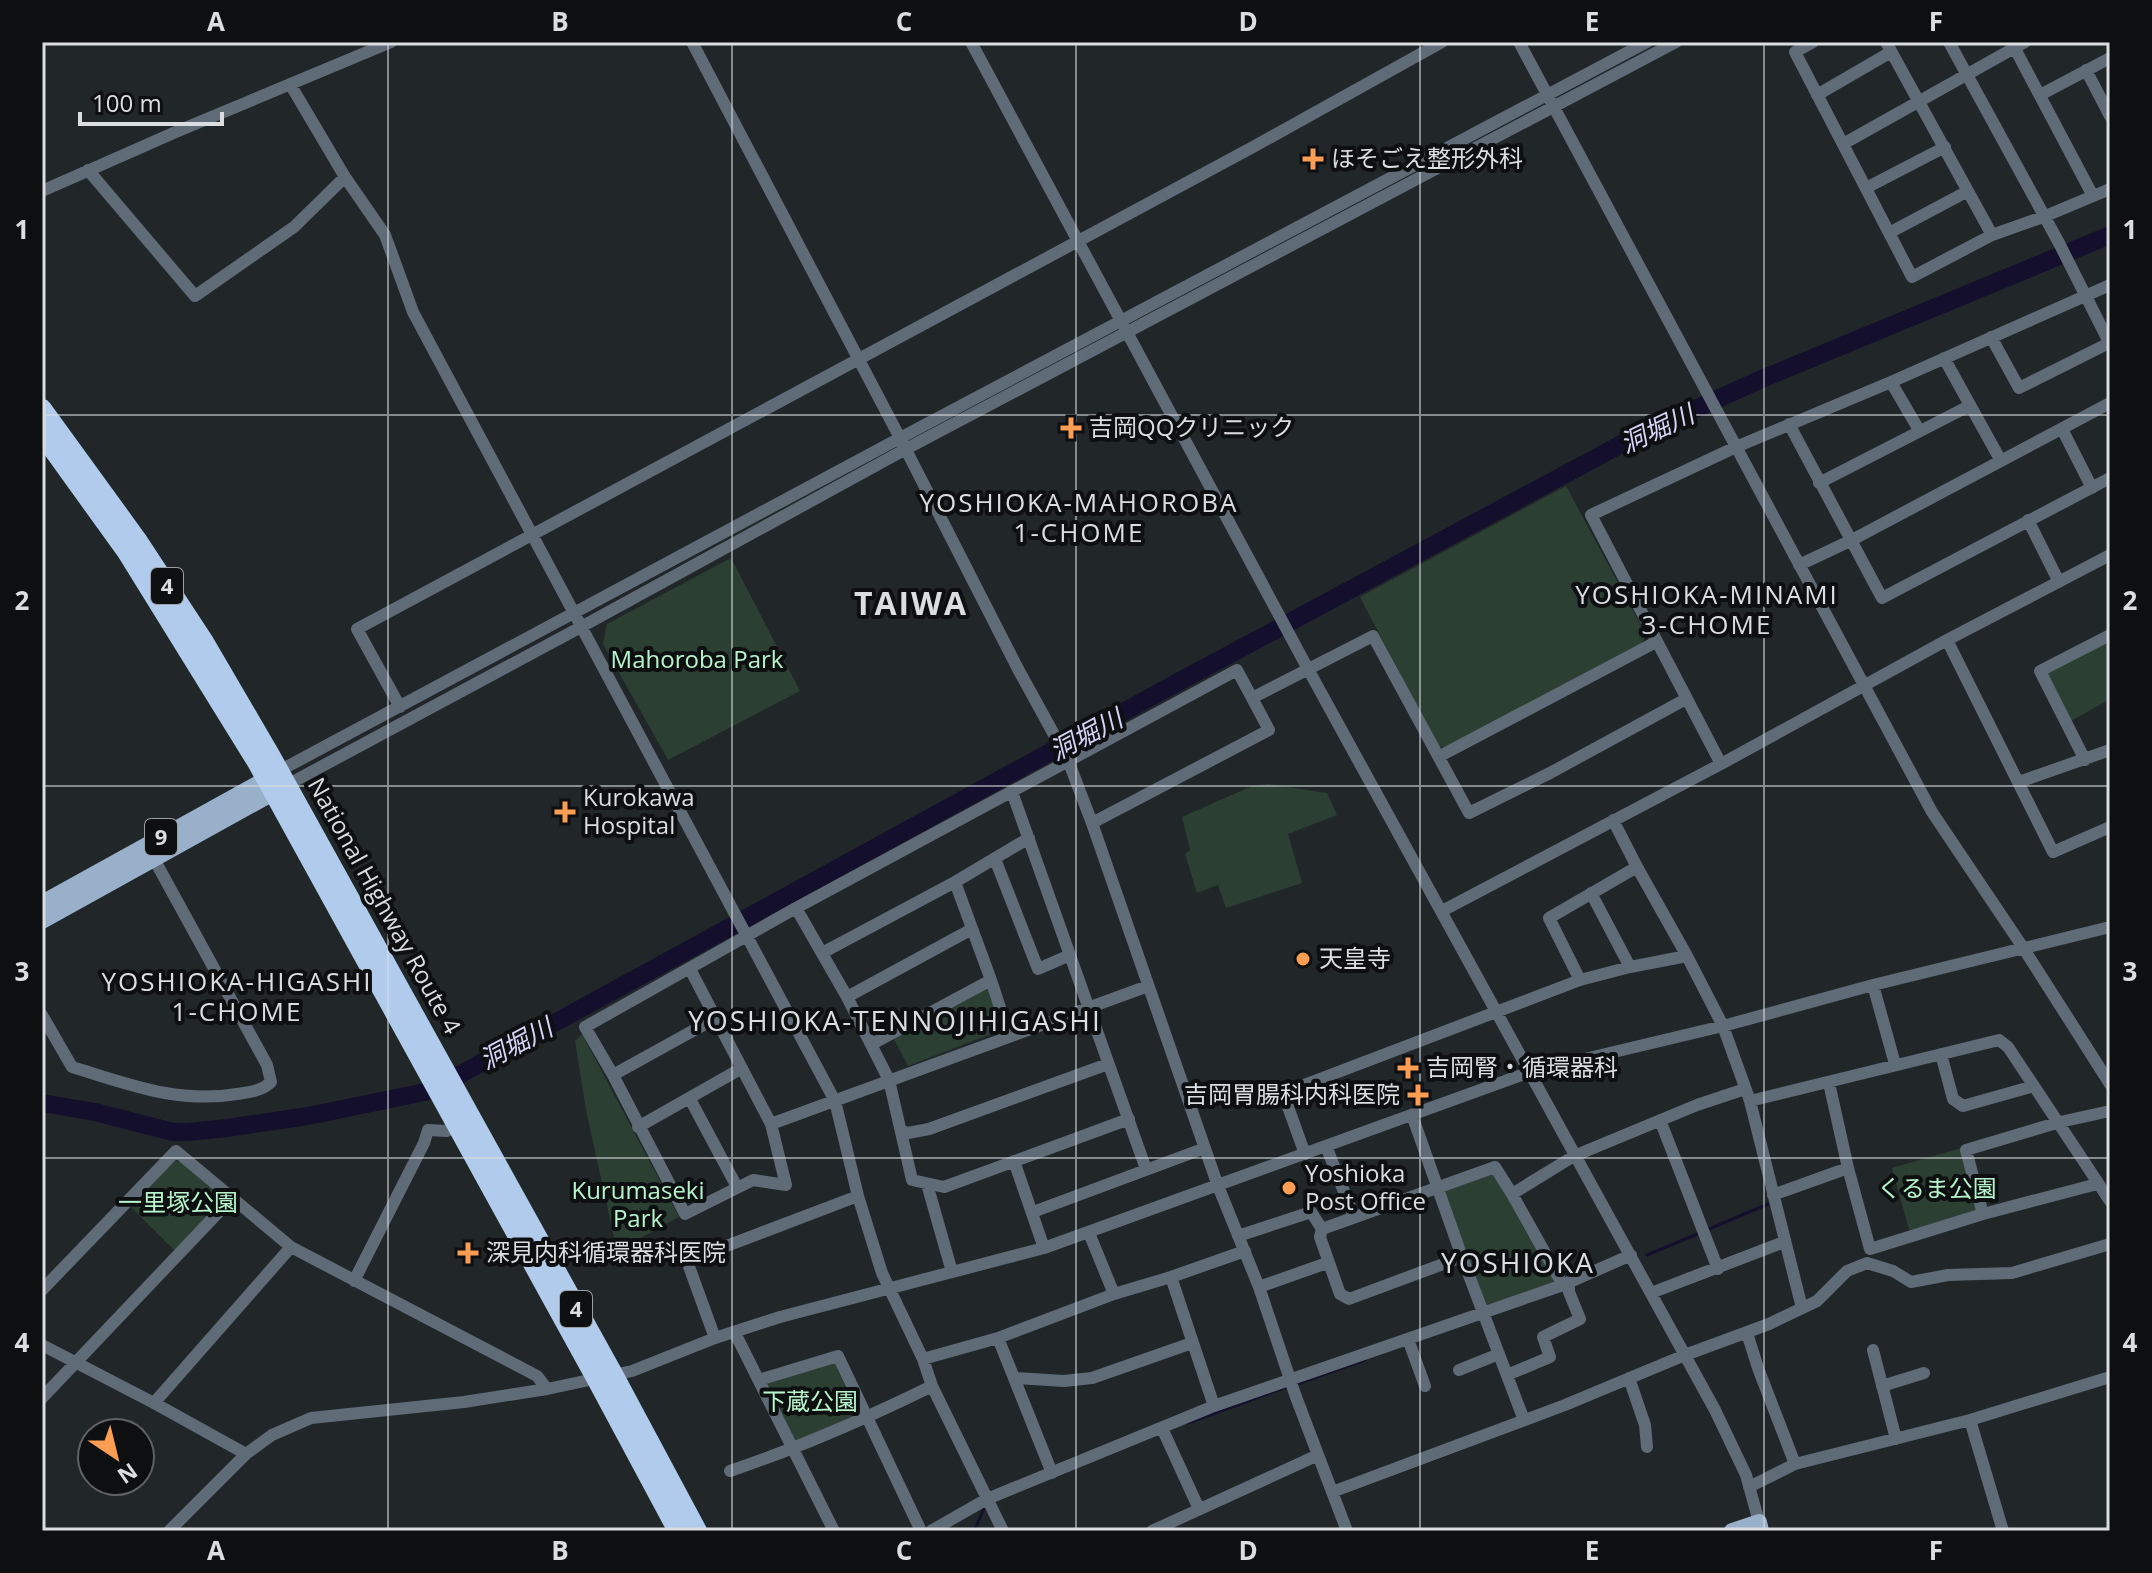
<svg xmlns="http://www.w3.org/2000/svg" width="2152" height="1573" font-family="'Open Sans','Noto Sans JP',sans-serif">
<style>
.green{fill:#2b3f32}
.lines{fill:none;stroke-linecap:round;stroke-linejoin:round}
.stream{stroke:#140f2c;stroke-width:3}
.river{stroke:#140f2c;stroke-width:18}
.minor{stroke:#606b78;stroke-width:12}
.major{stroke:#99b0cb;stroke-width:16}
.highway{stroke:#b0cbec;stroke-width:20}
.grid{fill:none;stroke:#dadee0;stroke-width:2;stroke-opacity:0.55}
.poi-dot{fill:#fc9d54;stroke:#0d0f10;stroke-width:3}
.labels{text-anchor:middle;stroke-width:8;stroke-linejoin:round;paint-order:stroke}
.shield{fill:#0d0f10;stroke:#9ca0a2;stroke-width:2}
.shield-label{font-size:22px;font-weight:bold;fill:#dadee0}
.poi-label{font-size:24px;fill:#dadee0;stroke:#0d0f10;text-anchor:start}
.park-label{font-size:24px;fill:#b6f5cb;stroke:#0d0f10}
.street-label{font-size:24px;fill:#dadee0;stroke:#0d0f10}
.water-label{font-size:26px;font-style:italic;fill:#d5d4f9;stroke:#0d0f10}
.neighbourhood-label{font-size:26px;letter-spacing:2px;fill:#dadee0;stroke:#0d0f10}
.quarter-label{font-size:28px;letter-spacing:2px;fill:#dadee0;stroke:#0d0f10}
.district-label{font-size:32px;font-weight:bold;letter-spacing:2px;fill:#dadee0;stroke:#0d0f10}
.neatline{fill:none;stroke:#dadee0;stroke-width:3}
.grid-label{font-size:26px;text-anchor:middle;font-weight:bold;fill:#dadee0}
</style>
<rect width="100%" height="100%" fill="#212729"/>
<!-- green -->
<path class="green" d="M1566,486L1646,635L1642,643L1445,748L1438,746L1360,597Z
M731,558L800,691L668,760L603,644L607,624Z
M2110,639V699L2071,721L2046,673Z
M1268,784L1327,793L1337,815L1288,834L1302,883L1226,908L1218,885L1197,893L1185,854L1190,850L1182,817L1252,786Z
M982,987L989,990L1002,1024L999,1031L908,1066L893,1037Z
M582,1034L679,1217L617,1251L586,1110L575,1041Z
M1961,1148L1979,1211L1910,1233L1892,1168Z
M175,1161L181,1162L221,1197V1205L175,1251L130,1206Z
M1494,1171L1559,1285L1486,1311L1444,1193L1447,1186Z
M834,1361L858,1416L794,1445L765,1382Z"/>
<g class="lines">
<!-- stream -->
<path class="stream" d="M1709,1229L1768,1204
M1647,1255L1702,1232
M1297,1384L1365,1360
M1188,1423L1290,1386
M974,1531L985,1506"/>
<!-- river -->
<path class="river" d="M42,1103L95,1112L173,1132H188L227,1128L308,1116L430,1091L1180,681L1644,432L1764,378L2110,235"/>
<!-- minor -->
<path class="minor" d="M692,42L900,438L1018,669L1068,760L1092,823L1218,1186L1259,1287L1296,1397L1347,1531
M971,42L1308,669L1715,1410L1746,1475L1759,1522
M1519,42L1932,812L2024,949L2110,1084
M1813,42L1795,52L1912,277L1992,235L2043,217L2110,189
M1886,42L1992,235
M1949,42L2059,243L2110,344
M2012,43L2093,196
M2086,70L2110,116
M290,84L345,177L385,235L413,312L835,1101L858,1196L882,1273L923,1359L932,1386L1003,1531
M1817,95L1891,52
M2040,95L2110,58
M1843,144L2025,42
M88,170L195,296L294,227L345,177
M1866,188L1945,147
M42,191L178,131L391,42
M1889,233L1968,191
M1991,337L2019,388L2109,343
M1944,358L2001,461
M1891,382L1919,430
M1789,424L1882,598L2110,478
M2062,429L2092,488
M1819,483L1969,406
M2028,520L2059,582
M1799,565L1850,541L2110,403
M1947,640L2053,852L2110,827
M400,707L357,629L1253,147L1442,42
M1440,756L1656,642
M2085,760L2040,671L2110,635
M1721,764L1591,515L1736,447L1891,382L2110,285
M279,771L900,438L1647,42
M2019,782L2110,750
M287,785L581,627L906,449L1676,42
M1012,792L1146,1169
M1613,820L1637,867L1687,956L1723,1026L1750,1101L1802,1308
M1092,823L1269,730L1252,698L1373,636L1469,813L1550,773L1686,699
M995,859L1038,969L1070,955
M955,882L991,980L1009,1035
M1591,893L1630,967
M796,908L847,997L889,1080L912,1180L944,1187L1129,1119
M1442,911L1721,764L1947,640L2110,555
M822,953L955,882L1029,838
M690,969L771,1124L786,1185L753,1180L685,1214L613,1075L585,1027L796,908L1237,670L1252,698
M1580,980L1549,918L1637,867
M1873,985L1895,1064
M847,997L972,929
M42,1015L72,1067C128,1084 178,1104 237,1094C250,1092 262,1091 271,1082L267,1065L154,859
M872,1044L991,980
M1941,1054L1953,1099L1963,1106L2034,1086
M613,1075L716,1018
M1829,1083L1848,1168L1870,1249L1983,1214L1966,1150L2060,1122L2110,1111
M690,1099L737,1187
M1750,1101L1999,1040L2008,1047L2110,1201
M1412,1115L1462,1257L1524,1420
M1660,1120L1718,1269
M771,1124L1148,986
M638,1127L742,1068
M902,1131L908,1133L929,1129L1108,1064
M1326,1146L1354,1217
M1305,1154L1283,1093L1580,980L1630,967L1687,956
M1014,1161L1044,1248
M927,1184L952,1272
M1512,1194L1574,1156L1697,1105L1745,1089
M1773,1195L1848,1168
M1033,1212L1205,1148
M1983,1214L2097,1184
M1089,1233L1114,1294
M1238,1236L1311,1212L1322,1229
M1462,1257L1349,1299L1340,1294L1320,1237L1322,1229L1495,1167L1512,1194L1563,1285
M1171,1277L1214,1406
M354,1281L424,1143L428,1130L447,1131L457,1126
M1259,1287L1327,1263
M42,1290L176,1151L291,1247L537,1376L547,1389
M1651,1293L1784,1242
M735,1333L834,1531
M1747,1333L1758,1368L1795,1464
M715,1338L687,1261L858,1196
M998,1338L1052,1473
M1408,1339L1425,1386
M42,1345L154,1403L246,1454
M1873,1350L1896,1439
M923,1359L998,1338L1114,1294L1171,1277L1245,1251
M1459,1370L1499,1354
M1507,1375L1550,1357L1543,1337L1580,1319L1569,1292V1282
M1015,1378L1064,1381L1092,1378L1192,1343
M1629,1378L1645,1425L1647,1447
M759,1380L838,1356L921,1531
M1882,1386L1924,1373
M42,1398L231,1199
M154,1403L291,1247
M1970,1420L2003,1531
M1162,1428L1199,1509
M730,1471C801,1447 865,1419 932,1386
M1749,1487L1795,1464L1970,1420L2110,1377
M1332,1492L1565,1405L1685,1355L1769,1324L1817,1301L1847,1271L1867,1263L1893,1271L1911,1282L1948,1275L2012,1273L2110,1244
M169,1531L246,1454L272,1435L311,1418L464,1402L547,1389L632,1371L715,1338L780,1317L1044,1248L1530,1072L1723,1026L1873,985L2110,927
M931,1531L987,1499L1214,1406L1563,1285L1631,1255
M1152,1531L1318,1455"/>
<!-- major -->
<path class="major" d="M42,903L275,774
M42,921L282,788
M1732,1531L1759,1522L1761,1531"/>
<!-- highway -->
<path class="highway" d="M42,409L137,540L204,642L270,755L613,1374L697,1531
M42,434L127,552L257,762L596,1378L678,1531"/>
</g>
<!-- grid -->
<path class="grid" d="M388,42V1531M732,42V1531M1076,42V1531M1420,42V1531M1764,42V1531M42,415H2110M42,786H2110M42,1158H2110"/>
<!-- markers -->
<g class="poi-dot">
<path d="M1309 147h8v8h8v8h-8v8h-8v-8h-8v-8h8z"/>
<path d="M1067 416h8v8h8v8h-8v8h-8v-8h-8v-8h8z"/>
<path d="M561 800h8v8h8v8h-8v8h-8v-8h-8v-8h8z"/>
<circle cx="1303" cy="959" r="8"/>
<path d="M1404 1056h8v8h8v8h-8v8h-8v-8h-8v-8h8z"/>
<path d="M1414 1083h8v8h8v8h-8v8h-8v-8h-8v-8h8z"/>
<circle cx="1289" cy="1188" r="8"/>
<path d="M464 1241h8v8h8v8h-8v8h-8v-8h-8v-8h8z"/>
</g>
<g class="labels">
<!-- shield labels -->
<g class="shield">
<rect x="151" y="568" width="32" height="36" rx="6"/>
<rect x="145" y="819" width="32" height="36" rx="6"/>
<rect x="560" y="1291" width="32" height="36" rx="6"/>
</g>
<g class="shield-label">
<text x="167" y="594">4</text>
<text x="161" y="845">9</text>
<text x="576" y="1317">4</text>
</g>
<!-- poi labels -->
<g class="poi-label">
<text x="1331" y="167">ほそごえ整形外科</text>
<text x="1089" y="436">吉岡QQクリニック</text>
<text x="583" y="806">Kurokawa<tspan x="583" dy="28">Hospital</tspan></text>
<text x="1319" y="967">天皇寺</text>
<text x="1426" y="1076">吉岡腎・循環器科</text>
<text x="1400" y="1103" text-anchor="end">吉岡胃腸科内科医院</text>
<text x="1305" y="1182">Yoshioka<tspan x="1305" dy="28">Post Office</tspan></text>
<text x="486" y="1261">深見内科循環器科医院</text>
</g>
<!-- park labels -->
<g class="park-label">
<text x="697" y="668">Mahoroba Park</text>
<text x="1937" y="1197">くるま公園</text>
<text x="638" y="1199">Kurumaseki<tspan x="638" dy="28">Park</tspan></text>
<text x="178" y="1211">一里塚公園</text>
<text x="810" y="1410">下蔵公園</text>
</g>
<!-- street labels -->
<g class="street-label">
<text transform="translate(384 906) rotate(61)" y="8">National Highway Route 4</text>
</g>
<!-- water labels -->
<g class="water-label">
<text transform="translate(1657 429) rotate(-25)" y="9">洞堀川</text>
<text transform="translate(1086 735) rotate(-28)" y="9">洞堀川</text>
<text transform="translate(516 1044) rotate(-28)" y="9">洞堀川</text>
</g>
<!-- neighbourhood labels -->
<g class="neighbourhood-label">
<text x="1079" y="512">YOSHIOKA-MAHOROBA<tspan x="1079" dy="30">1-CHOME</tspan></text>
<text x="1707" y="604">YOSHIOKA-MINAMI<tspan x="1707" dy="30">3-CHOME</tspan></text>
<text x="237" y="991">YOSHIOKA-HIGASHI<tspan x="237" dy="30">1-CHOME</tspan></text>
</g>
<!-- quarter labels -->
<g class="quarter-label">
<text x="895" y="1031">YOSHIOKA-TENNOJIHIGASHI</text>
<text x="1518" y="1273">YOSHIOKA</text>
</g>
<!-- district labels -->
<g class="district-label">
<text x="911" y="615">TAIWA</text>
</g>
</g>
<!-- border -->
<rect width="2152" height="1573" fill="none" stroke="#0d0f10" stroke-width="88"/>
<!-- north arrow -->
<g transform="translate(116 1457) rotate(145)"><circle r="38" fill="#0d0f10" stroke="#5f6263" stroke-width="2"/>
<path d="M0-6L14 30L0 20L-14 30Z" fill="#fc9d54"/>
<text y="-12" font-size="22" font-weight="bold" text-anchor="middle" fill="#dadee0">N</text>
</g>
<!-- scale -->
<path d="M80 112v12h142v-12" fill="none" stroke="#dadee0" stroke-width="4"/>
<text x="92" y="112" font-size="24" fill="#dadee0" stroke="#0d0f10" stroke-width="6" paint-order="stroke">100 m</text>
<rect x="44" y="44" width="2064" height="1485" class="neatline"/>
<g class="grid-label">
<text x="216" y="31">A</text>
<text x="560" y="31">B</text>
<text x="904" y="31">C</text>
<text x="1248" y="31">D</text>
<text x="1592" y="31">E</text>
<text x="1936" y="31">F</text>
<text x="22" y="239">1</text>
<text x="2130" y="239">1</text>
<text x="22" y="610">2</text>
<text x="2130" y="610">2</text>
<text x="22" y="981">3</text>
<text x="2130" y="981">3</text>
<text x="22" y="1352">4</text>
<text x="2130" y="1352">4</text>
<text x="216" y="1560">A</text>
<text x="560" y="1560">B</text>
<text x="904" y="1560">C</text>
<text x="1248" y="1560">D</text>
<text x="1592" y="1560">E</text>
<text x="1936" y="1560">F</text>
</g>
</svg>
